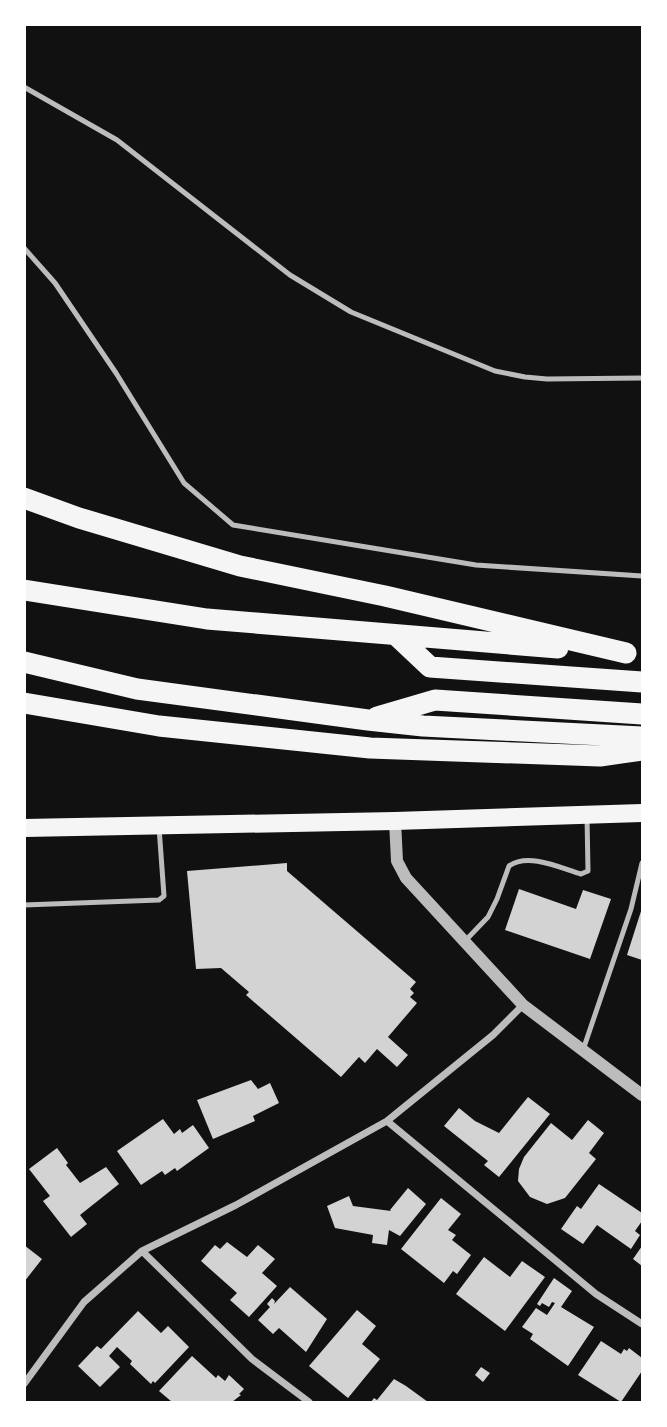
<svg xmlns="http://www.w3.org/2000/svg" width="667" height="1427" font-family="'Nunito Sans',sans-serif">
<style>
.building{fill:#d3d3d3}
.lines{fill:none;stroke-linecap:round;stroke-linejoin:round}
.service{stroke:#bcbcbc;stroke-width:5}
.minor{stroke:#bcbcbc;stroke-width:7}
.tertiary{stroke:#bcbcbc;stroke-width:12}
.primary{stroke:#f5f5f5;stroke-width:18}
.motorway{stroke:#f5f5f5;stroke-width:21}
</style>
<rect width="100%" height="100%" fill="#111"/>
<!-- building -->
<path class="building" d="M287,863V871L416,982L410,989L414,993L410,997L417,1003L388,1037L408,1055L397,1067L377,1049L365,1063L359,1057L341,1077L246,995L249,992L221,968L196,969L187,871Z
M519,889L576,909L583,890L611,899L590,959L505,930Z
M642,908V960L627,955Z
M251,1080L258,1089L270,1083L279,1103L253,1116L255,1121L213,1139L197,1100Z
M528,1097L550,1114L499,1177L484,1165L488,1161L444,1126L459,1108L475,1121L499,1133Z
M163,1119L174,1134L180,1129L182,1133L193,1125L209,1148L177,1171L175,1168L165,1175L162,1171L141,1185L117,1151Z
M588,1120L604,1133L589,1153L596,1159L565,1198L547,1204L530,1197L518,1181L519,1169L524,1157L551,1123L572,1140Z
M57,1148L68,1163L66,1165L80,1183L106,1167L119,1184L80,1215L87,1224L71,1237L43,1201L50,1196L29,1169Z
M599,1184L642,1213V1221L635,1231L640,1235L631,1249L597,1225L583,1244L561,1229L577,1206L581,1209Z
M408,1188L426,1204L400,1236L389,1230L387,1245L372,1243L373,1235L335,1228L327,1206L349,1196L353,1206L391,1211L390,1210Z
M441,1198L461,1214L448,1230L456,1235L452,1240L471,1255L457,1274L453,1271L444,1283L401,1249Z
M227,1242L247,1257L258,1245L275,1259L262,1273L277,1286L249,1317L230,1300L237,1293L201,1261L215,1245L220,1249Z
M24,1245L42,1259L24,1282Z
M642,1246V1266L633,1259Z
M484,1257L510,1277L522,1261L545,1277L505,1331L456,1294Z
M554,1278L572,1291L561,1307L594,1327L568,1366L530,1339L533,1334L522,1327L536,1308L547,1315L555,1303L552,1302L549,1307L542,1303L540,1306L537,1304Z
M290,1287L327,1319L306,1352L279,1328L273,1334L258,1320L270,1307L267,1304L272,1298L275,1301L274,1304Z
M357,1310L376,1326L362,1344L380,1359L348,1398L309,1366Z
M138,1311L161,1333L168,1326L189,1347L155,1383L153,1381L151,1384L130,1364L132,1361L117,1347L109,1356L120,1367L100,1387L78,1366L97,1346L101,1349Z
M601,1341L621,1354L624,1349L627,1351L629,1348L642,1358V1371L621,1402L578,1375Z
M192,1356L216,1378L218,1375L225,1381L229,1375L244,1389L239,1394L241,1395L232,1402H172L159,1391Z
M481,1367L490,1373L483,1382L475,1375Z
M394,1379L406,1386L428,1402H371L374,1398L377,1400Z"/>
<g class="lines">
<!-- service -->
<path class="service" d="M24,87L117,140L290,275L351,312L495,371L525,377L547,379L642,378
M24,248L55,283L116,373L184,483L233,525L476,565L642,576
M24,905L159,900L164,896L159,827
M464,942L488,917L497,899L509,866C528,852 561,868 581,874L588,871L587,816
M583,1050L631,909L642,863"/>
<!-- minor -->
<path class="minor" d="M387,1121L596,1294L642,1324
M142,1251L252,1359L309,1402
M24,1384L84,1302L142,1251L236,1205L387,1121L493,1035L523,1005"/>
<!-- tertiary -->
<path class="tertiary" d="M395,821L397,861L406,878L523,1005L642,1095"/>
<!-- primary -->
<path class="primary" d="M24,828L395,821L642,813"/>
<!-- motorway -->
<path class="motorway" d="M24,498L79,518L240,566L385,596L626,653
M24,590L207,619L558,648
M396,635L430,667L642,682
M24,662L137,689L368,720L423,726L642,737
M24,703L159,726L370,748L600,756L642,750
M377,717L435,700L642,714"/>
</g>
<!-- border -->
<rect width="667" height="1427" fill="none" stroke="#ffffff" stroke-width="52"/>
</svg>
